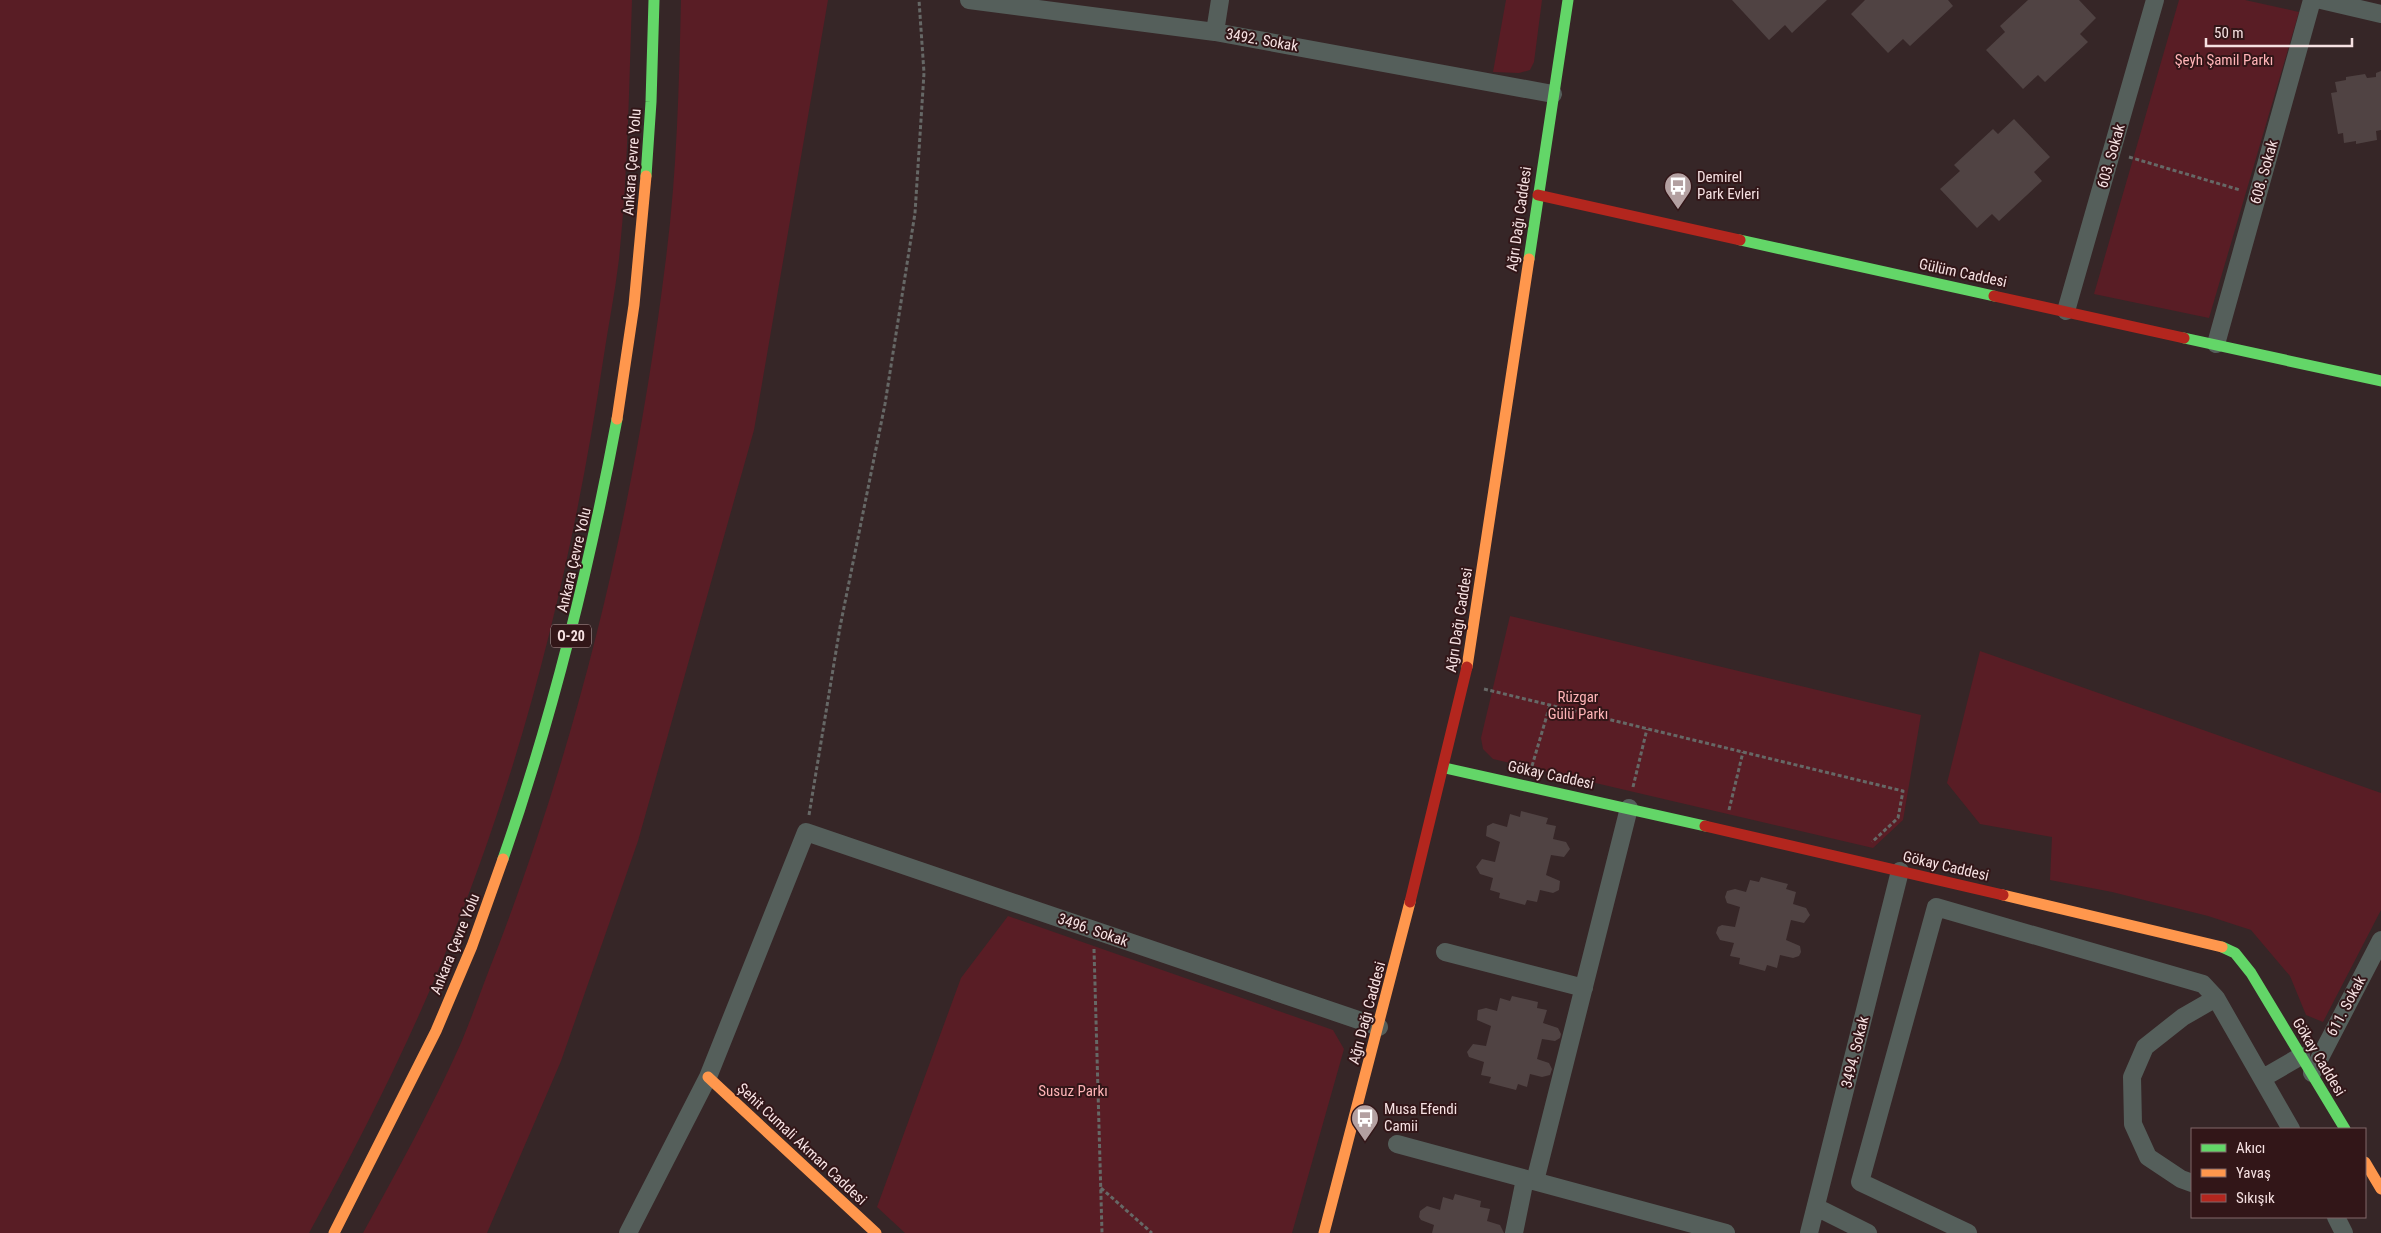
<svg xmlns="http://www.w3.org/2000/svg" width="2381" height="1233" font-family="'Roboto Condensed',sans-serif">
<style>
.green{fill:#591d25}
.building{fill:#504343}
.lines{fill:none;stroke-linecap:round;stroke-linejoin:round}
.path{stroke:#666866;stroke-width:3;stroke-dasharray:4 2.5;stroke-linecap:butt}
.street{stroke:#555f5b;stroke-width:18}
.fast{stroke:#63d668;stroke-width:11}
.slow{stroke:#ff974d;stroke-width:11}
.jam{stroke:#b3261e;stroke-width:11}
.labels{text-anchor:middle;stroke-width:4;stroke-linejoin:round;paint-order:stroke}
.shield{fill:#321618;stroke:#bba4a5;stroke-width:1}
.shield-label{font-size:14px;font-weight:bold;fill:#f6e1e2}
.street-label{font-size:15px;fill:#f6e1e2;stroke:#321618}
.park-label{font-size:15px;fill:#ffb4b7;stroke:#321618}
.poi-label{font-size:15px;fill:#f6e1e2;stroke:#321618;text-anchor:start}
</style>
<rect width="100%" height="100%" fill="#362627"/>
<!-- green -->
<path class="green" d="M0,0H632C629,86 628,173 619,259C615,293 608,327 603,361C573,563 523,765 445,954C406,1050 359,1142 309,1233H0Z
M681,0H828L754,430L638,841L561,1061L487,1233H363C397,1171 432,1108 461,1043C474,1012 485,979 498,947C583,725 637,494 666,258C677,173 679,86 681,0Z
M1506,0H1542L1534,62L1530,70L1519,73L1493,72Z
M2179,0H2245L2299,12L2209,318L2094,294Z
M1510,616L1921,715L1903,820L1873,848L1493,759L1483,749L1481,738Z
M1980,651L2381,793V910L2323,1022L2306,1015L2290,976L2251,930L2208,916L2112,892L2050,880L2052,837L1980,824L1947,783Z
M1008,916L1333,1030L1344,1049L1292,1233H905L877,1207L961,978Z"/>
<!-- building -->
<path class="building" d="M1732,0H1827L1792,33L1785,25L1769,40Z
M1865,0H1948L1953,6L1910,46L1903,39L1888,53L1851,14Z
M2028,0H2079L2096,18L2080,34L2088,42L2045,82L2038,75L2023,89L1986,50L2005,32L2000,26Z
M2381,71V130L2376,131L2377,140L2356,144V141L2344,143L2343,133L2338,134L2331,93L2337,92L2335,82L2346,80V77L2365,74L2367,78L2376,77V73Z
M2014,119L2050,157L2034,172L2042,181L1999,221L1992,214L1977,228L1940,189L1960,171L1954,165L1993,129L1998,134Z
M1521,811L1548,818L1546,824L1556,826L1553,839L1566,842L1570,849L1564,857L1551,855L1546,875L1560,881L1559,890L1553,893L1540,890L1537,902L1527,900L1525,905L1499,898L1500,893L1490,890L1493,878L1480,874L1476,867L1482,859L1495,862L1500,842L1486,836L1487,826L1493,823L1507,827L1510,814L1520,817Z
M1761,877L1788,884L1786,889L1796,892L1793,904L1806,908L1810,915L1804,923L1791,920L1786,940L1800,946L1801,952L1799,956L1793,958L1780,955L1777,968L1767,965L1765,971L1739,964L1740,958L1730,956L1734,943L1720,940L1716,933L1718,927L1722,925L1735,927L1740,907L1727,903L1725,897L1727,891L1735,889L1746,892L1750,880L1759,882Z
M1512,996L1538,1002L1537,1008L1547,1010L1543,1023L1558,1028L1561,1034L1560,1038L1555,1041L1542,1039L1537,1059L1549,1063L1552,1069L1550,1075L1542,1077L1530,1074L1527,1087L1518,1084L1516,1090L1489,1083L1491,1077L1481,1075L1484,1062L1469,1057L1467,1052L1473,1044L1486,1046L1491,1026L1477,1020L1478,1010L1486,1008L1497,1011L1500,998L1510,1001Z
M1455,1194L1481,1201L1480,1207L1490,1209L1487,1221L1500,1225L1504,1233H1432L1434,1225L1421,1220L1419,1217L1420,1211L1427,1206L1440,1210L1443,1197L1453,1200Z"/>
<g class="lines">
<!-- path -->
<path class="path" d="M2129,157L2240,190
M1484,689L1903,791L1898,818L1872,842
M1532,766L1550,705
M1633,787L1647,729
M1729,810L1743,752
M809,815L840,627L885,404L915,213L924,73L919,0
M1094,949L1102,1233
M1101,1188L1152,1233"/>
<!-- street -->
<path class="street" d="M969,0L1215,32L1553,94
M2321,0L2381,14
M1215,32L1220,0
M2066,311L2155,0
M2216,344L2312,0
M1445,952L1584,988
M2216,998L2291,1129
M2312,1073L2381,940
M2263,1078L2301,1056
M1397,1144L1726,1233
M1535,1181L1629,808
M1816,1207L1868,1233
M2336,1217L2344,1233
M628,1233L708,1077L806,832L1379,1027
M1514,1233L1525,1179
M1809,1233L1900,871
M1968,1233L1860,1182L1936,907L2203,984L2216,998L2183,1017L2145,1047L2132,1077L2133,1124L2148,1157L2181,1179L2192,1183"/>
<!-- fast -->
<path class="fast" d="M646,176L651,102L654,0
M1740,240L1994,296
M1529,259L1568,0
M2184,338L2381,381
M1445,768L1705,826
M503,859C553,715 589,569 617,419
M2222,947L2235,953L2251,973L2345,1129"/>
<!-- slow -->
<path class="slow" d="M617,419L634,305L646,176
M1467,667L1529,259
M2003,895L2222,947
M708,1077L876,1233
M2365,1162L2381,1189
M334,1233L436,1031L472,946L503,859
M1324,1233L1410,902"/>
<!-- jam -->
<path class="jam" d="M1538,195L1740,240
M1994,296L2184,338
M1705,826L2003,895
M1410,902L1467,667"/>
</g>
<!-- icons -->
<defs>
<g id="bus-pin" transform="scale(1.4375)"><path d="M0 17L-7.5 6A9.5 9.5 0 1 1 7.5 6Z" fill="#b3a0a1" stroke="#321618"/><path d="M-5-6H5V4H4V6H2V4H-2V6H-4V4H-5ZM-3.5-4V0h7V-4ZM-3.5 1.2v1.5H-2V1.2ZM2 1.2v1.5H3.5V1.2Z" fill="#fff"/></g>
</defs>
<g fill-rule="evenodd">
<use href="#bus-pin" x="1678" y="186"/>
<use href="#bus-pin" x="1365" y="1118"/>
</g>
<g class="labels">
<!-- shield labels -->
<rect class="shield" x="551" y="624.5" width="40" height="23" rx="4"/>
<g class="shield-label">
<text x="571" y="641">O-20</text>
</g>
<!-- street labels -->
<g class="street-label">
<text transform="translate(1262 40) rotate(10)" y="5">3492. Sokak</text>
<text transform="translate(2111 156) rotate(-74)" y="5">603. Sokak</text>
<text transform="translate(632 162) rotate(-86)" y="5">Ankara Çevre Yolu</text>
<text transform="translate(2264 172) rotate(-74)" y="5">608. Sokak</text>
<text transform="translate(1519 219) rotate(-82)" y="5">Ağrı Dağı Caddesi</text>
<text transform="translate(1963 273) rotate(12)" y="5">Gülüm Caddesi</text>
<text transform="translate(574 560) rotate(-77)" y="5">Ankara Çevre Yolu</text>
<text transform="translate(1459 620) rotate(-81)" y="5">Ağrı Dağı Caddesi</text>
<text transform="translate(1551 775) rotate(12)" y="5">Gökay Caddesi</text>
<text transform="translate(1946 866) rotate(13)" y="5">Gökay Caddesi</text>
<text transform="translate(1093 930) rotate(19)" y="5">3496. Sokak</text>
<text transform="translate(455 944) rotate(-68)" y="5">Ankara Çevre Yolu</text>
<text transform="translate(2346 1006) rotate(-62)" y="5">611. Sokak</text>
<text transform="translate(1367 1013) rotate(-75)" y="5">Ağrı Dağı Caddesi</text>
<text transform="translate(1855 1052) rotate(-76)" y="5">3494. Sokak</text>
<text transform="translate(2319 1057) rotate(59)" y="5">Gökay Caddesi</text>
<text transform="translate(802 1144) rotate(43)" y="5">Şehit Cumali Akman Caddesi</text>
</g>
<!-- park labels -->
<g class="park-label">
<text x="2224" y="65">Şeyh Şamil Parkı</text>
<text x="1578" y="702">Rüzgar<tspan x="1578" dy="17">Gülü Parkı</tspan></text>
<text x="1073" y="1096">Susuz Parkı</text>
</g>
<!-- poi labels -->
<g class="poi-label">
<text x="1697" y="182">Demirel<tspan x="1697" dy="17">Park Evleri</tspan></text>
<text x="1384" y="1114">Musa Efendi<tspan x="1384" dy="17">Camii</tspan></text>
</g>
</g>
<!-- legend -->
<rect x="2191" y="1128" width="175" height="90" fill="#321618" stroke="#806769"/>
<rect x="2201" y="1144" width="25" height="8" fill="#63d668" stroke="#806769"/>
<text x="2236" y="1153" font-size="15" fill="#f6e1e2">Akıcı</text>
<rect x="2201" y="1169" width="25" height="8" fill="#ff974d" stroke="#806769"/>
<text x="2236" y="1178" font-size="15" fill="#f6e1e2">Yavaş</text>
<rect x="2201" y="1194" width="25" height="8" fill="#b3261e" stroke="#806769"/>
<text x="2236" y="1203" font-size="15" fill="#f6e1e2">Sıkışık</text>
<!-- scale -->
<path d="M2206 38v8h146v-8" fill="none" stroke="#f6e1e2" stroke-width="2.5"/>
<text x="2214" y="38" font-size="15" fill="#f6e1e2" stroke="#321618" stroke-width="4" paint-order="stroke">50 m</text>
</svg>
